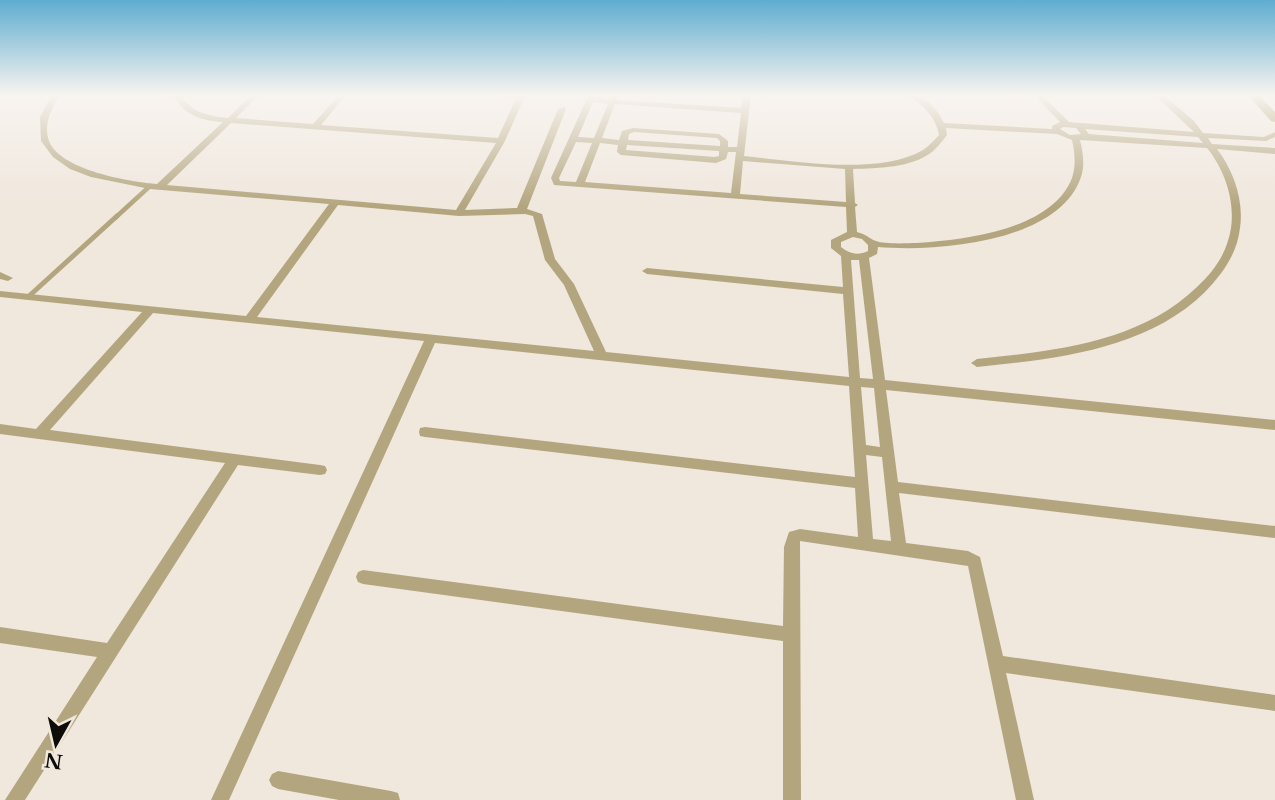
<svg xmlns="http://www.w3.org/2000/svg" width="1275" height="800" font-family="'Libre Baskerville',serif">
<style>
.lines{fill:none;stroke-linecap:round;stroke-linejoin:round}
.lane-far1{stroke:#b3a67f;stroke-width:4.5}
.lane{stroke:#b3a67f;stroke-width:5}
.street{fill:#b3a67f;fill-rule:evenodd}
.secondary{fill:#998648;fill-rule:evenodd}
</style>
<rect width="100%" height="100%" fill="#f0e7dd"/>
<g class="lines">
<!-- lane-far1 -->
<path class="lane-far1" d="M115,218L150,186"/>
<!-- lane -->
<path class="lane" d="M28,297L117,216"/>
<!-- street -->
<path class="street" d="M52,94H60C52,108 43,124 49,141C60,170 130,182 157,184L223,122C203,121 181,115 174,94H182C189,113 210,116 228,118L252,94H260L236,118L313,124L340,94H347L321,125L498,138L516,98L502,94H524L525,96L505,141L465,210L517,208L558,109L565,107L566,109L527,209L542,214L555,259L574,284L606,352L849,377L843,294L647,274L642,271L647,268L843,287L841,256L831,248V240L847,232L846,207L554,185L551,178L589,94H597L595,98L610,99L612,94H618L617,100L741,108L743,94H751L744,156C795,161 878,176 923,150C929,146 934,140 939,135C935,114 922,106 907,94C924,94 937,108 944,123L1052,129V126L1060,122L1033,94H1041L1069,122L1194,132L1154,94H1162L1194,121L1203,133L1264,137L1275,132V137L1266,141L1208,138L1212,144L1275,148V154L1217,149C1234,171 1244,201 1240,228C1237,254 1223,273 1205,292C1146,350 1055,359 977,367L971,363L977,359C1053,351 1139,343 1197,287C1215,270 1227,253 1231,228C1235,201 1225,170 1207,148L1080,140C1083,152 1085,165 1081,177C1059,243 935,252 878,247L877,254L869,258L885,380L1275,420V430L886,390L898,482L1275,526V538L899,493L906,543L968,551L980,557L1003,656L1275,695V711L1006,673L1034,800H1016L968,566L800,541L801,800H783V641L363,584L358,582L356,577L358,572L363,570L783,626L784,547L789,532L800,529L858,537L855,488L425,437L420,436L419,432L420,428L425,427L855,477L849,386L435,343L229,800H211L424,341L153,313L50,430L320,465L325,466L327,470L325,474L320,475L238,465L25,800H5L97,657L0,643V627L107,643L225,463L0,434V424L36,429L142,312L0,297V291L246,316L329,204L150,189L91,177L70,169L53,157L41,141L40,117ZM593,102L608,104L594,138L578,137ZM615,104L741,113L737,147H728V141L719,134L633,128L622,131L619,140L602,138ZM231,123L496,143L456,210L167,185ZM1063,127L1076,128L1081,134L1070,135L1060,129ZM946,128L1057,134L1072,140C1075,153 1076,166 1072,178C1053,227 975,238 930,242C919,243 885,245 876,241C868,238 868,235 857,232L855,207L858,205L855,203L853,169C878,168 911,168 932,152C937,148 943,140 947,135ZM1085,129L1198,137L1203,143L1089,134ZM634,132L717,138L720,141V146L628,140L629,134ZM576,142L592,143L576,182L560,181L559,178ZM600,143L618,145L617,152L621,155L716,163L726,159L728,152H736L731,193L585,182ZM627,145L719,151V156L715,157L626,150ZM743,161L845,169L846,202L740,194ZM338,205L459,216L525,214L533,216L545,260L564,285L594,351L257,317ZM853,237L862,239L868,245V251C858,256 850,254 841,247V242ZM851,260H859L873,379L860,378ZM861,387L874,388L880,447L866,445ZM866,455L882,457L891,541L873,539Z
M0,272L13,278L8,281L0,279Z
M278,771L391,791L398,793L400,800H339L278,789L272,786L269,780L272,774Z"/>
<!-- secondary -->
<path class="secondary" d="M1247,94H1258L1275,112V122L1271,121Z"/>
</g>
<!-- sky -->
<linearGradient id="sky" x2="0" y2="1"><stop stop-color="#5eadd0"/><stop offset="0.46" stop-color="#f8f4f0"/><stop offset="1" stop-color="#f8f4f0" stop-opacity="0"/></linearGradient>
<rect width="1275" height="206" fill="url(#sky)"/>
<!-- north arrow -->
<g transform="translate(56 744) rotate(188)" stroke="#f0e7dd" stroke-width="5" paint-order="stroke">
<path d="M0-5L12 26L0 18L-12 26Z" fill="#0e0c09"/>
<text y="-10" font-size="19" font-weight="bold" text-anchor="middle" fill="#0e0c09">N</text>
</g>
</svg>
